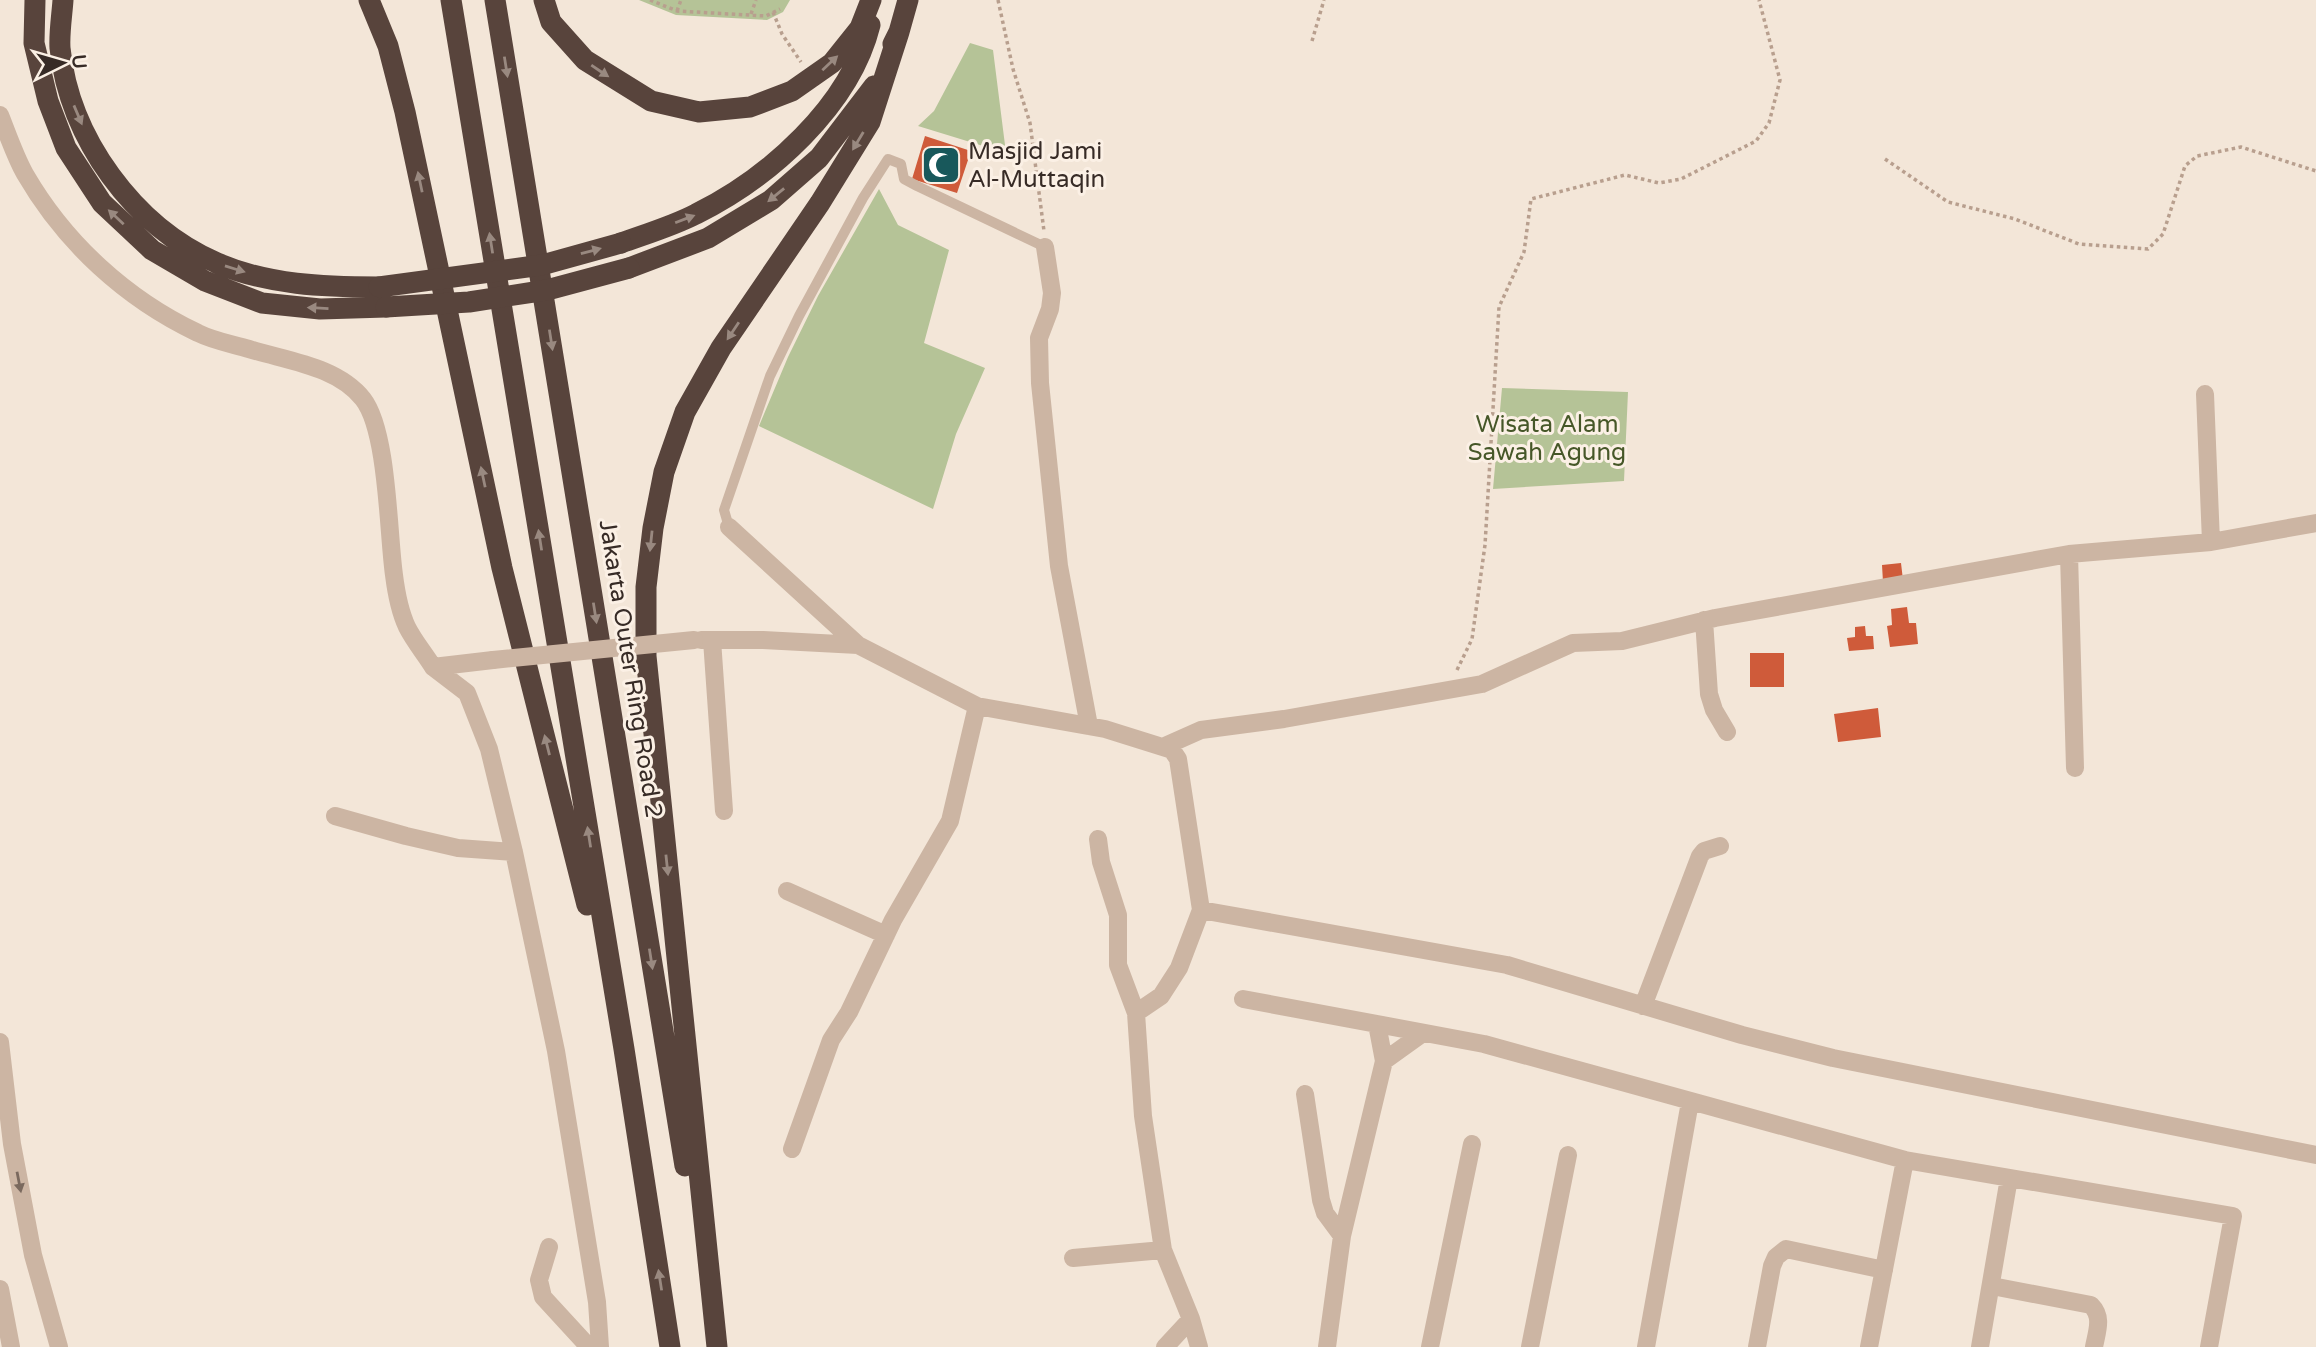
<svg xmlns="http://www.w3.org/2000/svg" width="2316" height="1347" font-family="'Varela Round',sans-serif">
<style>
.green{fill:#b5c397}
.building{fill:#cf5b3a}
.lines{fill:none;stroke-linecap:round;stroke-linejoin:round}
.path{stroke:#b89f8e;stroke-width:3.5;stroke-dasharray:3.5 3.5;stroke-linecap:butt}
.service{stroke:#ccb5a3;stroke-width:10}
.minor{stroke:#ccb5a3;stroke-width:18}
.tertiary{stroke:#ccb5a3;stroke-width:18}
.motorway{stroke:#58443c;stroke-width:21}
.minor-bridge{stroke:#ccb5a3;stroke-width:18}
.motorway-bridge{stroke:#58443c;stroke-width:21}
.oneway{fill:#998980}
.oneway2{fill:#7a695e}
.labels{text-anchor:middle;stroke-width:6;stroke-linejoin:round;paint-order:stroke}
.poi-label{font-size:24px;fill:#372b26;stroke:#fbf0e5;text-anchor:start}
.park-label{font-size:24px;fill:#465728;stroke:#fbf0e5}
.street-label{font-size:24px;fill:#372b26;stroke:#fbf0e5}
</style>
<rect width="100%" height="100%" fill="#f3e6d8"/>
<!-- green -->
<path class="green" d="M639,0H790L783,12L767,20L676,15Z
M970,43L993,50L1006,153L918,126L934,111Z
M879,189L898,225L949,250L924,343L985,368L956,434L933,509L759,426L788,357L818,296Z
M1502,388L1628,392L1624,481L1493,489Z"/>
<!-- building -->
<path class="building" d="M925,136L971,151L957,193L912,179Z
M1901,563L1903,580L1883,582L1882,565Z
M1907,607L1909,623H1916L1918,644L1890,647L1887,626L1892,625L1891,609Z
M1865,626L1866,636H1873L1874,649L1849,651L1847,638L1855,637V627Z
M1750,653H1784V687H1750Z
M1878,708L1881,737L1838,742L1834,714Z"/>
<g class="lines">
<!-- path -->
<path class="path" d="M650,0L677,11L766,16L780,9
M998,0L1013,69L1030,123L1044,231
M677,11L681,0
M773,12L782,34L801,62
M751,14L756,0
M1312,41L1324,0
M1885,159L1948,202L2015,219L2079,244L2148,249L2163,234L2185,166L2197,156L2241,147L2316,171
M1457,670L1472,639L1485,545L1499,307L1524,252L1531,199L1625,175L1659,183L1681,179L1756,141L1769,123L1780,80L1759,0"/>
<!-- service -->
<path class="service" d="M729,527L724,510L770,376L799,316L863,198L888,159L901,164L904,179L917,186L1045,247"/>
<!-- minor -->
<path class="minor" d="M0,115C8,135 15,156 25,174C65,243 126,299 198,333C214,341 232,344 249,349C287,361 337,366 363,399C388,431 388,533 394,575C396,591 400,612 407,627C414,641 425,654 433,667L493,660
M1045,247L1052,293L1050,309L1039,338L1040,383L1059,566L1089,726
M2205,394L2211,542
M729,527L858,645L977,706L1105,729L1172,750L1178,759L1201,910L1507,965L1742,1035L1833,1058L2316,1155
M2069,554L2075,768
M1704,620L1709,694L1714,710L1727,732
M701,640H763L858,645
M712,640L724,811
M433,667L467,693L489,749L514,852L556,1051L597,1302L600,1347
M1165,746L1201,730L1284,719L1482,684L1573,643L1622,641L1715,618L2069,554L2211,542L2316,523
M335,816L406,836L458,848L514,852
M1098,839L1101,862L1118,915V965L1136,1013L1143,1116L1163,1250L1191,1319L1199,1347
M787,891L886,935
M1243,999L1484,1044L1905,1160L2233,1216L2209,1347
M1643,1006L1700,856L1704,851L1720,846
M1136,1013L1161,996L1179,968L1201,910
M1377,1024L1384,1061L1423,1033
M1305,1094L1321,1200L1325,1213L1342,1236
M792,1149L831,1040L849,1012L893,920L950,821L977,706
M549,1247L539,1280L543,1297L589,1347
M1073,1258L1163,1250
M1992,1286L2091,1305C2103,1317 2097,1331 2094,1347
M1165,1347L1191,1319
M1327,1347L1342,1236L1384,1061
M1430,1347L1472,1144
M1530,1347L1568,1155
M1646,1347L1690,1102
M1757,1347L1772,1266L1776,1257L1786,1249L1884,1270
M1869,1347L1905,1160
M1980,1347L2009,1178"/>
<!-- tertiary -->
<path class="tertiary" d="M0,1042L12,1144L33,1255L59,1347
M0,1289L11,1347"/>
<!-- motorway -->
<path class="motorway" d="M35,0L34,43L48,101L66,148L102,203L152,250L205,281L262,303L320,309L386,307
M63,0C62,15 59,33 60,48C69,138 134,227 217,263C268,285 324,287 379,287
M369,0L388,46L405,112L502,568L587,905
M451,0L624,1049L670,1347
M495,0L685,1166
M544,0L551,22L585,60L651,101L699,112L750,107L792,91L832,63L860,28L871,0
M893,44L899,32L908,0
M621,243C646,234 673,226 696,214C769,178 850,106 870,25
M629,268L708,238L771,200L819,158L874,86
M717,1347L646,656V587L653,528L664,472L685,412L721,348L820,203L870,122L899,32"/>
<!-- minor-bridge -->
<path class="minor-bridge" d="M493,660L694,640"/>
<!-- motorway-bridge -->
<path class="motorway-bridge" d="M379,287L542,265L621,243
M386,307L469,302L547,290L629,268"/>
</g>
<!-- one-way arrows -->
<defs><path id="oneway-solid" d="M-6-.8H1V-3.2L6.5 0L1 3.2V.8H-6Z" transform="scale(1.75)"/></defs>
<g class="oneway">
<use href="#oneway-solid" transform="translate(830 63) rotate(-43)"/>
<use href="#oneway-solid" transform="translate(506 67) rotate(81)"/>
<use href="#oneway-solid" transform="translate(600 71) rotate(34)"/>
<use href="#oneway-solid" transform="translate(78 115) rotate(67)"/>
<use href="#oneway-solid" transform="translate(858 141) rotate(121)"/>
<use href="#oneway-solid" transform="translate(420 182) rotate(-102)"/>
<use href="#oneway-solid" transform="translate(776 195) rotate(141)"/>
<use href="#oneway-solid" transform="translate(116 217) rotate(-137)"/>
<use href="#oneway-solid" transform="translate(685 219) rotate(-21)"/>
<use href="#oneway-solid" transform="translate(491 243) rotate(-99)"/>
<use href="#oneway-solid" transform="translate(591 251) rotate(-15)"/>
<use href="#oneway-solid" transform="translate(235 269) rotate(17)"/>
<use href="#oneway-solid" transform="translate(318 308) rotate(-177)"/>
<use href="#oneway-solid" transform="translate(733 331) rotate(124)"/>
<use href="#oneway-solid" transform="translate(551 340) rotate(81)"/>
<use href="#oneway-solid" transform="translate(483 477) rotate(-102)"/>
<use href="#oneway-solid" transform="translate(540 540) rotate(-99)"/>
<use href="#oneway-solid" transform="translate(651 541) rotate(96)"/>
<use href="#oneway-solid" transform="translate(595 613) rotate(81)"/>
<use href="#oneway-solid" transform="translate(547 745) rotate(-104)"/>
<use href="#oneway-solid" transform="translate(589 837) rotate(-99)"/>
<use href="#oneway-solid" transform="translate(667 865) rotate(84)"/>
<use href="#oneway-solid" transform="translate(651 959) rotate(81)"/>
<use href="#oneway-solid" transform="translate(660 1280) rotate(-99)"/>
</g>
<use class="oneway2" href="#oneway-solid" transform="translate(19 1182) rotate(79)"/>
<!-- icons -->
<defs>
<g id="mosque-square" transform="scale(2.0125)"><rect x="-9" y="-9" width="18" height="18" rx="4" fill="#18585b" stroke="#fbf0e5"/><path d="M3.5-4.9A6 6 0 1 0 3.5 4.9A5 5 0 1 1 3.5-4.9Z" fill="#fff"/></g>
</defs>
<g fill-rule="evenodd">
<use href="#mosque-square" x="941" y="165"/>
</g>
<g class="labels">
<!-- poi labels -->
<g class="poi-label">
<text x="968" y="159">Masjid Jami<tspan x="968" dy="28">Al-Muttaqin</tspan></text>
</g>
<!-- park labels -->
<g class="park-label">
<text x="1547" y="432">Wisata Alam<tspan x="1547" dy="28">Sawah Agung</tspan></text>
</g>
<!-- street labels -->
<g class="street-label">
<text transform="translate(631 669) rotate(81)" y="8">Jakarta Outer Ring Road 2</text>
</g>
</g>
<!-- north arrow -->
<g transform="translate(63 63) rotate(85)" stroke="#fbf0e5" stroke-width="5" paint-order="stroke">
<path d="M0-5L12 26L0 18L-12 26Z" fill="#372b26"/>
<text y="-10" font-size="19" font-weight="bold" text-anchor="middle" fill="#372b26">U</text>
</g>
</svg>
